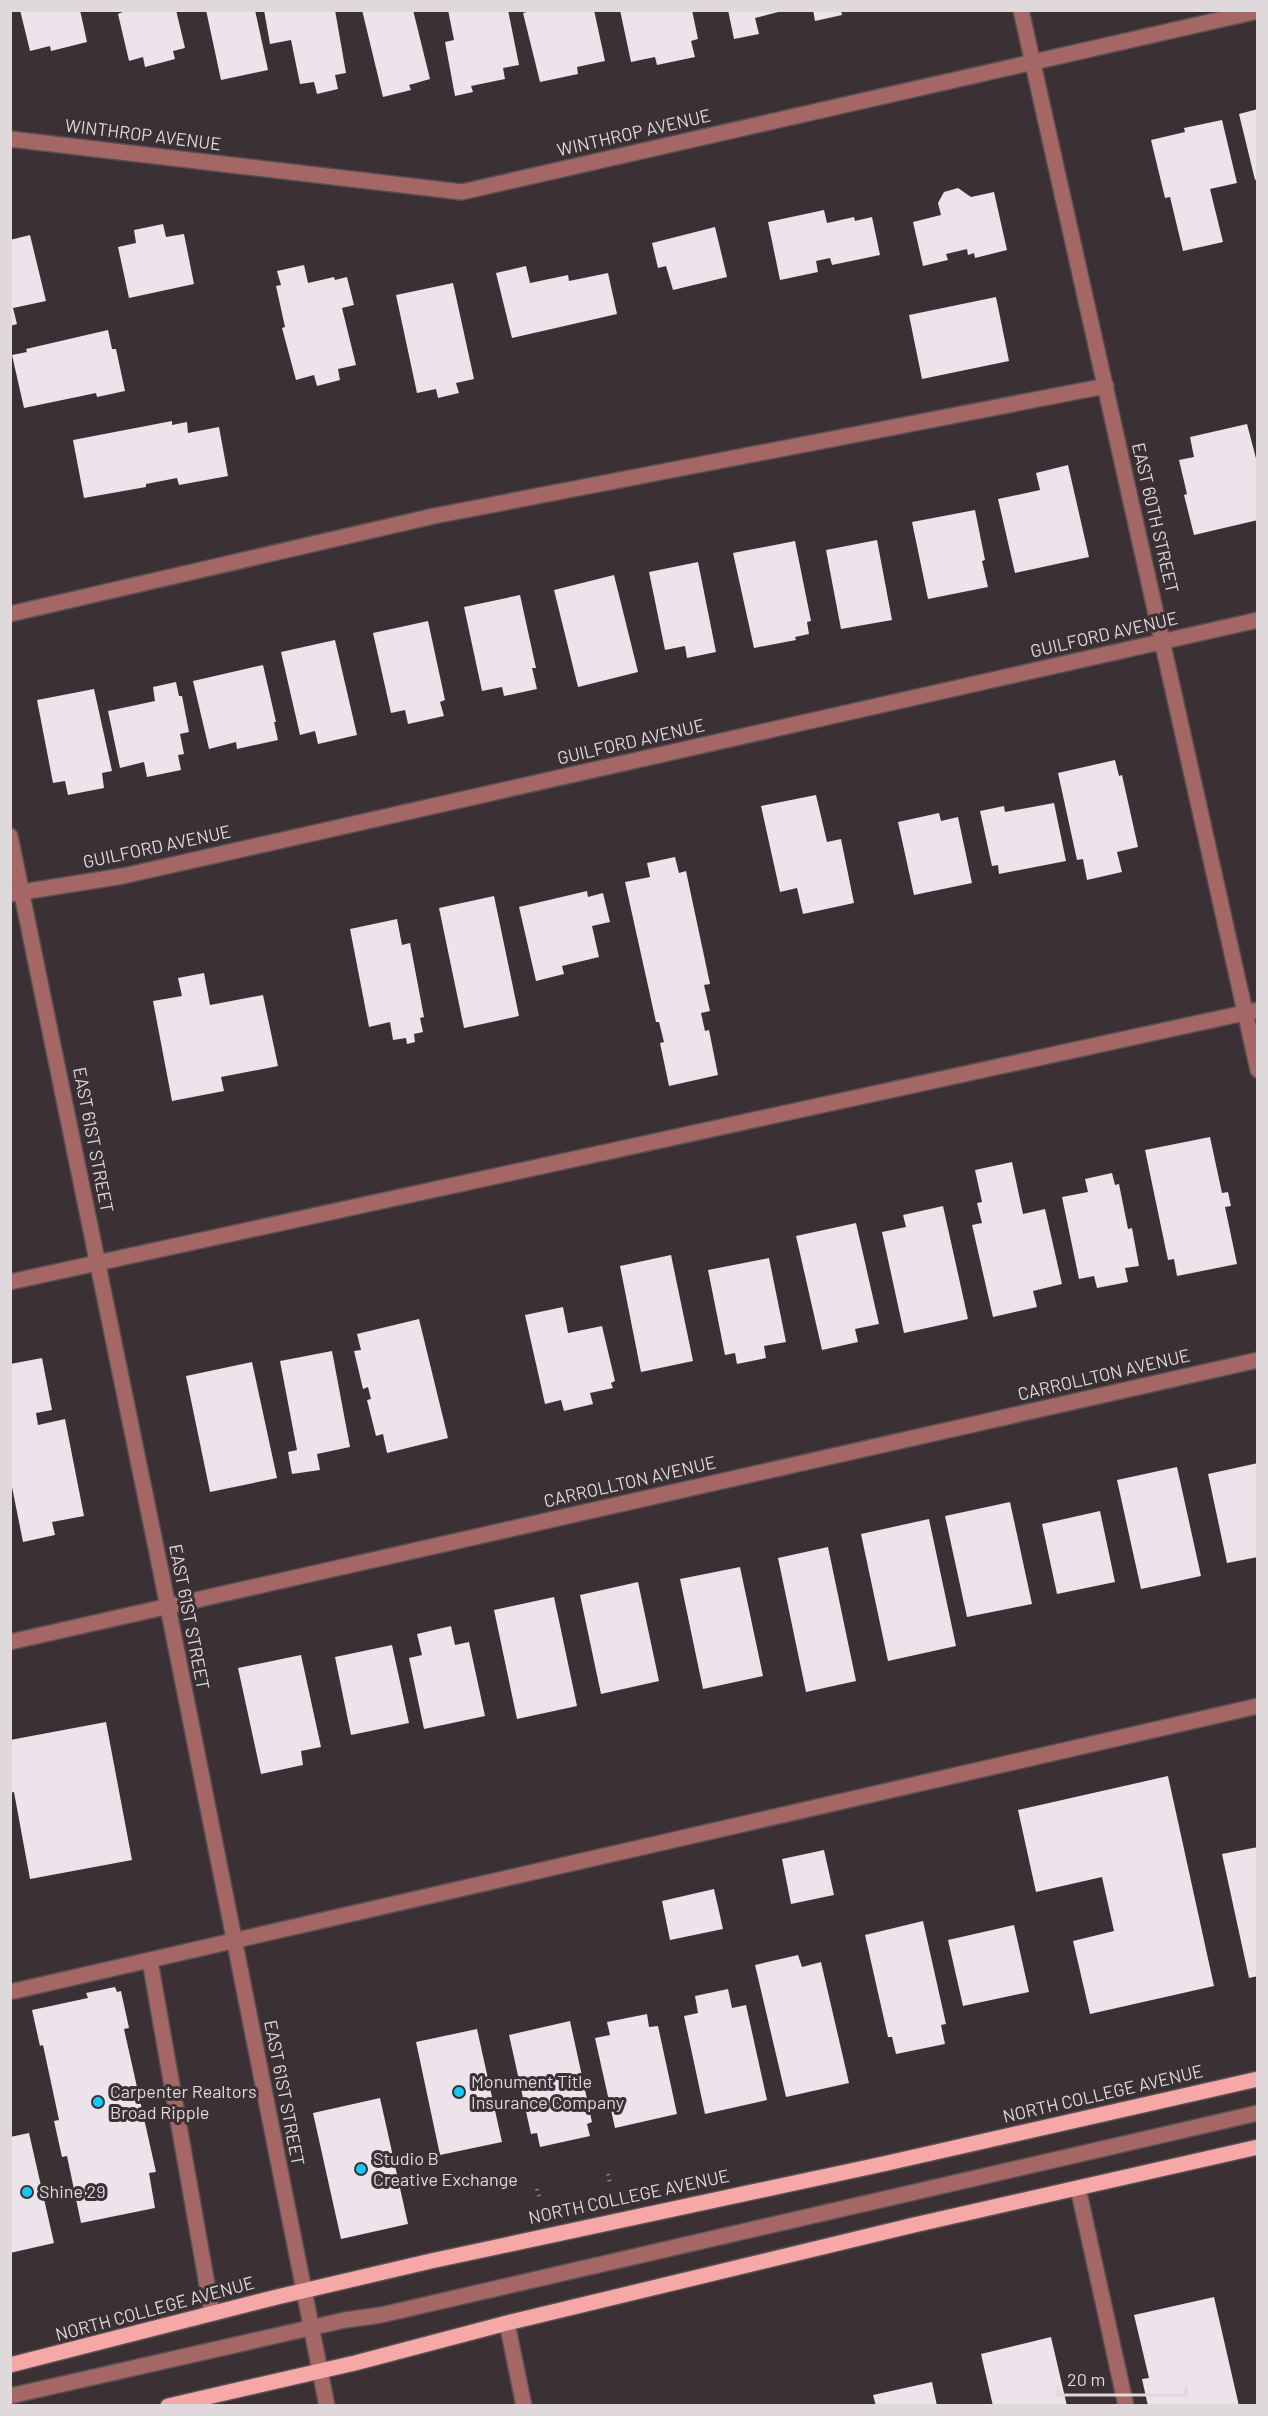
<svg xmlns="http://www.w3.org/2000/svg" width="1268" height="2416" font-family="Barlow,sans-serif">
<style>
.building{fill:#ece3eb}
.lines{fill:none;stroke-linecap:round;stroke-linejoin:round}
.minor-casing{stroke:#594f53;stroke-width:18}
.major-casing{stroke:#594f53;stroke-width:18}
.path{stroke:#8b8386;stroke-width:4;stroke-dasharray:1.5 4.5;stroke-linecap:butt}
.minor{stroke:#a56666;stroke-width:15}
.major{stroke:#f5a8a6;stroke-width:15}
.poi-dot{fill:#10cafa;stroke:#3b3135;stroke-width:2}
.labels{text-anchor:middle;stroke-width:6;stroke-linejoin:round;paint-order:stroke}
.street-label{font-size:18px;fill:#dfd9db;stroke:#3b3135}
.poi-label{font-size:18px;fill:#dfd9db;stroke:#3b3135;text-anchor:start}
</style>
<rect width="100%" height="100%" fill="#3b3135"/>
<!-- building -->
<path class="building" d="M20,10H80L87,42L51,51L50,46L30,51Z
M127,10H176L185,48L173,51L175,59L145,67L143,57L129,61L118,14Z
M206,10H255L268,70L221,80Z
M264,10H335L346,73L335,75L338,89L317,94L314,82L300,84L291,40L270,44Z
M362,10H413L430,79L409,85L411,90L383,97Z
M448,10H508L519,65L503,68L505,79L471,86L473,92L455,96L445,42L454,40Z
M534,10H594L605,61L577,67L578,74L540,82L523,13Z
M620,10H692L698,39L691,41L695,57L657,65L655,57L631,62Z
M728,10H782V11L755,18L759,34L734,39Z
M813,10H841L842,15L815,21Z
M1258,109V179L1255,180L1239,114Z
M1222,120L1237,183L1210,189L1223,242L1183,251L1170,197L1165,198L1151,140L1185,132L1184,128Z
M958,188L971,197L994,192L1007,250L975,258L974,253L968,255L967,249L946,254L948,260L923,266L913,222L941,215L938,203L944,192Z
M824,210L827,223L854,217L855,221L872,217L880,255L832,265L830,258L816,261L818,272L780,280L768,222Z
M163,224L166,237L184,234L194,284L129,298L118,247L136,243L134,230Z
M715,227L727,277L673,290L666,266L658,268L652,243Z
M30,235L46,301L13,308L17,324L10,326V240Z
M304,265L308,283L334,277L335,280L347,277L354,305L342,308L356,365L338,369L340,380L317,386L314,375L296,380L282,328L285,327L276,286L281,285L277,271Z
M526,266L530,283L568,275L569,281L608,273L617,314L512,338L496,273Z
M453,283L474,379L456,383L459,393L438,398L436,389L417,393L396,295Z
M996,297L1009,361L922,379L909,315Z
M108,330L112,349H116L125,391L97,397L96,393L24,408L12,355L27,352L26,349Z
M172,421V425L187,422L188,433L219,427L228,476L179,485L177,478L146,484V487L84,498L73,440Z
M1247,424L1258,466V520L1194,535L1184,495L1187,494L1179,460L1194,457L1190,437Z
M1068,465L1089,557L1015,573L998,499L1040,490L1036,473Z
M975,510L985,560L982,561L988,587L928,599L912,522Z
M877,540L892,620L841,629L826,550Z
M795,541L811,621L807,622L809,634L795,637L796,640L754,648L733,553Z
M698,562L716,652L687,658L685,646L665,650L649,572Z
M614,575L638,672L578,687L554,590Z
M520,595L536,668H532L537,689L504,696L502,687L482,691L464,607Z
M428,621L445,700L440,702L444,716L408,724L405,710L391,713L373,633Z
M335,640L357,735L318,744L315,731L300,735L281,652Z
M263,665L276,722H274L278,740L237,749L236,742L209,749L193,681Z
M176,682L179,696H182L189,732L180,734L184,754L178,755L181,770L147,777L144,762L120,768L108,711L155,701L153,687Z
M94,689L112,771L102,773L104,788L68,795L65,781L53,783L37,700Z
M1115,760L1119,776L1122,775L1138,847L1117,852L1122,872L1087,880L1083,859L1077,860L1058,773Z
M816,795L827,842L841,839L854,903L803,914L797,888L780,892L761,806Z
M1054,803L1066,861L999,874L998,865L992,866L980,811L1004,806L1005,812Z
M939,813L941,821L958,817L972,883L914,895L898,822Z
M675,857L679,873L686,871L710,984L704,985L710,1011L701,1013L705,1031L709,1030L718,1075L669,1086L660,1043L664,1042L659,1022H656L625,882L650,877L647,863Z
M587,891L588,897L603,893L610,922L592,926L599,957L562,966L564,974L536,981L519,907Z
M494,896L519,1016L464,1028L439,908Z
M397,919L402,945L410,943L424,1017L420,1018L423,1032L414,1034L415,1042L407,1044L406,1038L393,1040L390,1022L369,1027L350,929Z
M204,973L210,1005L263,995L278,1066L221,1077L224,1091L172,1101L153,1001L182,996L178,978Z
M1210,1137L1222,1193L1228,1192L1231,1206L1225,1207L1237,1264L1177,1276L1174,1259L1168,1260L1145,1150Z
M1012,1162L1023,1214L1045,1209L1062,1284L1033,1291L1037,1307L993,1317L972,1225L982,1223L977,1203L982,1202L975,1170Z
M1112,1173L1115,1185L1119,1184L1128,1229L1132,1228L1139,1266L1125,1268L1128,1282L1097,1288L1094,1276L1079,1279L1062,1197L1088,1192L1085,1179Z
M943,1206L968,1319L904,1333L882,1232L906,1227L903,1215Z
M856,1223L879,1324L855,1329L858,1342L822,1350L796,1236Z
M671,1255L693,1361L641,1372L620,1266Z
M769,1258L786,1342L764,1346L766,1358L737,1364L735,1353L725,1355L708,1270Z
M563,1307L568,1333L602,1326L615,1381L611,1383L613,1388L590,1393L593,1404L564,1411L561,1400L545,1404L525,1315Z
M419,1319L448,1438L387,1453L383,1434L376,1436L367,1400L371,1399L368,1387L363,1389L354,1351L361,1350L357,1334Z
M332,1351L350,1447L317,1454L320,1470L292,1474L288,1452L297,1450L280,1361Z
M42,1358L52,1410L36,1413L38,1425L65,1419L84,1516L52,1522L55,1535L23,1542L10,1477V1364Z
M252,1362L277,1478L210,1492L186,1376Z
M1258,1463V1557L1227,1563L1208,1474Z
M1177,1467L1201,1576L1141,1589L1117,1480Z
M1010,1502L1032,1604L967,1617L945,1516Z
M1100,1511L1115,1582L1057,1594L1042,1524Z
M929,1519L956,1646L888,1661L861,1534Z
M828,1547L856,1681L806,1692L778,1558Z
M740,1567L763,1676L703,1689L680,1579Z
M638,1582L659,1681L601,1694L580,1595Z
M554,1597L577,1706L517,1719L494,1610Z
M451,1626L455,1645L469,1642L485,1716L424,1729L409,1658L422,1655L417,1634Z
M392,1645L409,1723L351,1735L335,1657Z
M301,1655L321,1747L301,1751L303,1765L261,1774L238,1668Z
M106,1722L132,1860L30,1879L14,1792L10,1793V1740Z
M1168,1776L1214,1986L1090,2014L1073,1941L1114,1931L1102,1877L1036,1892L1018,1810Z
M1258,1847V1976L1249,1978L1222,1854Z
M824,1850L834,1895L791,1904L782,1859Z
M714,1889L723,1929L670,1940L662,1901Z
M923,1921L946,2024L941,2025L945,2044L896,2054L892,2037H888L865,1935Z
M1014,1925L1029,1992L963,2006L948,1940Z
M798,1955L802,1967L821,1962L849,2083L786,2097L755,1965Z
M115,1987L117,1992L121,1991L129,2028L124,2029L156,2172L149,2173L155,2208L81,2223L67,2156L62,2157L54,2121L59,2120L43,2045L40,2046L32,2010L88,1998L86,1993Z
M728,1989L732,2008L746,2005L767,2100L705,2114L684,2016L698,2013L695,1996Z
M647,2014L649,2027L658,2026L677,2114L615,2128L595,2038L610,2035L607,2022Z
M570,2021L592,2122L587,2124L590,2136L540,2147L537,2133L531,2134L509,2035Z
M477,2029L502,2142L440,2155L416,2042Z
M380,2098L408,2224L341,2239L313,2113Z
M29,2133L54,2243L10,2253V2137Z
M1214,2297L1239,2406H1148L1142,2379L1149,2378L1134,2315Z
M1051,2337L1067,2406H993L981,2354Z
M932,2382L937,2406H876L873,2395Z"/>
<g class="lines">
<!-- minor casing -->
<g class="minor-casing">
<path id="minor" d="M1021,10L1258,1070
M10,139L462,192L1258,11
M10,614L434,516L1106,386
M10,836L161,1572L327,2406
M10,894L123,876L1258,620
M10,1282L1258,1010
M10,1642L1258,1360
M150,1961L212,2313
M10,1992L1258,1706
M1078,2188L1126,2406
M507,2323L524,2406
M10,2396L345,2320L381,2315L1258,2113"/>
</g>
<!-- major casing -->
<g class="major-casing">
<path id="major" d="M10,2365L277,2297L431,2261L883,2164L1258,2079
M168,2406L355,2363L507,2323L914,2225L1258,2147"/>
</g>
<!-- path -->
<path class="path" d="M608,2174L610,2184
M537,2189L540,2199"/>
<!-- minor -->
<use href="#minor" class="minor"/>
<!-- major -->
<use href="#major" class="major"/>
</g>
<!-- markers -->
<g class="poi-dot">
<circle cx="459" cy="2092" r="6"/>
<circle cx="98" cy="2102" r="6"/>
<circle cx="361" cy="2169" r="6"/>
<circle cx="27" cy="2192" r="6"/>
</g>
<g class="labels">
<!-- street labels -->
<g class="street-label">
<text transform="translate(634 133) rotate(-13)" y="6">WINTHROP AVENUE</text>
<text transform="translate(143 135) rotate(7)" y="6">WINTHROP AVENUE</text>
<text transform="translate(1155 518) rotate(77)" y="6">EAST 60TH STREET</text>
<text transform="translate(1104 635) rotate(-13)" y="6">GUILFORD AVENUE</text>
<text transform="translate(631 742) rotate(-13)" y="6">GUILFORD AVENUE</text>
<text transform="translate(157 847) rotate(-12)" y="6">GUILFORD AVENUE</text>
<text transform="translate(93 1140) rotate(79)" y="6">EAST 61ST STREET</text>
<text transform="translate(1104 1375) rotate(-13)" y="6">CARROLLTON AVENUE</text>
<text transform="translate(630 1482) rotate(-13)" y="6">CARROLLTON AVENUE</text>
<text transform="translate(189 1617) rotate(79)" y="6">EAST 61ST STREET</text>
<text transform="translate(284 2093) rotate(79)" y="6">EAST 61ST STREET</text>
<text transform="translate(1103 2094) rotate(-13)" y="6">NORTH COLLEGE AVENUE</text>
<text transform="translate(629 2197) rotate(-12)" y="6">NORTH COLLEGE AVENUE</text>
<text transform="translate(155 2309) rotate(-15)" y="6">NORTH COLLEGE AVENUE</text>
</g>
<!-- poi labels -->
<g class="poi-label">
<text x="471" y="2088">Monument Title<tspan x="471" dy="21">Insurance Company</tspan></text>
<text x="110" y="2098">Carpenter Realtors<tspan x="110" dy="21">Broad Ripple</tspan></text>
<text x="373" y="2165">Studio B<tspan x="373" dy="21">Creative Exchange</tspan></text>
<text x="39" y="2198">Shine 29</text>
</g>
</g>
<!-- border -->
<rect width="1268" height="2416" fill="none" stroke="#dfd9db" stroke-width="24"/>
<!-- scale -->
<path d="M1058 2386v9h128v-9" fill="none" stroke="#dfd9db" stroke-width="3"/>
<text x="1067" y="2386" font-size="18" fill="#dfd9db" stroke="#3b3135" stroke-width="4.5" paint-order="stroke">20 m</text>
</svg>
